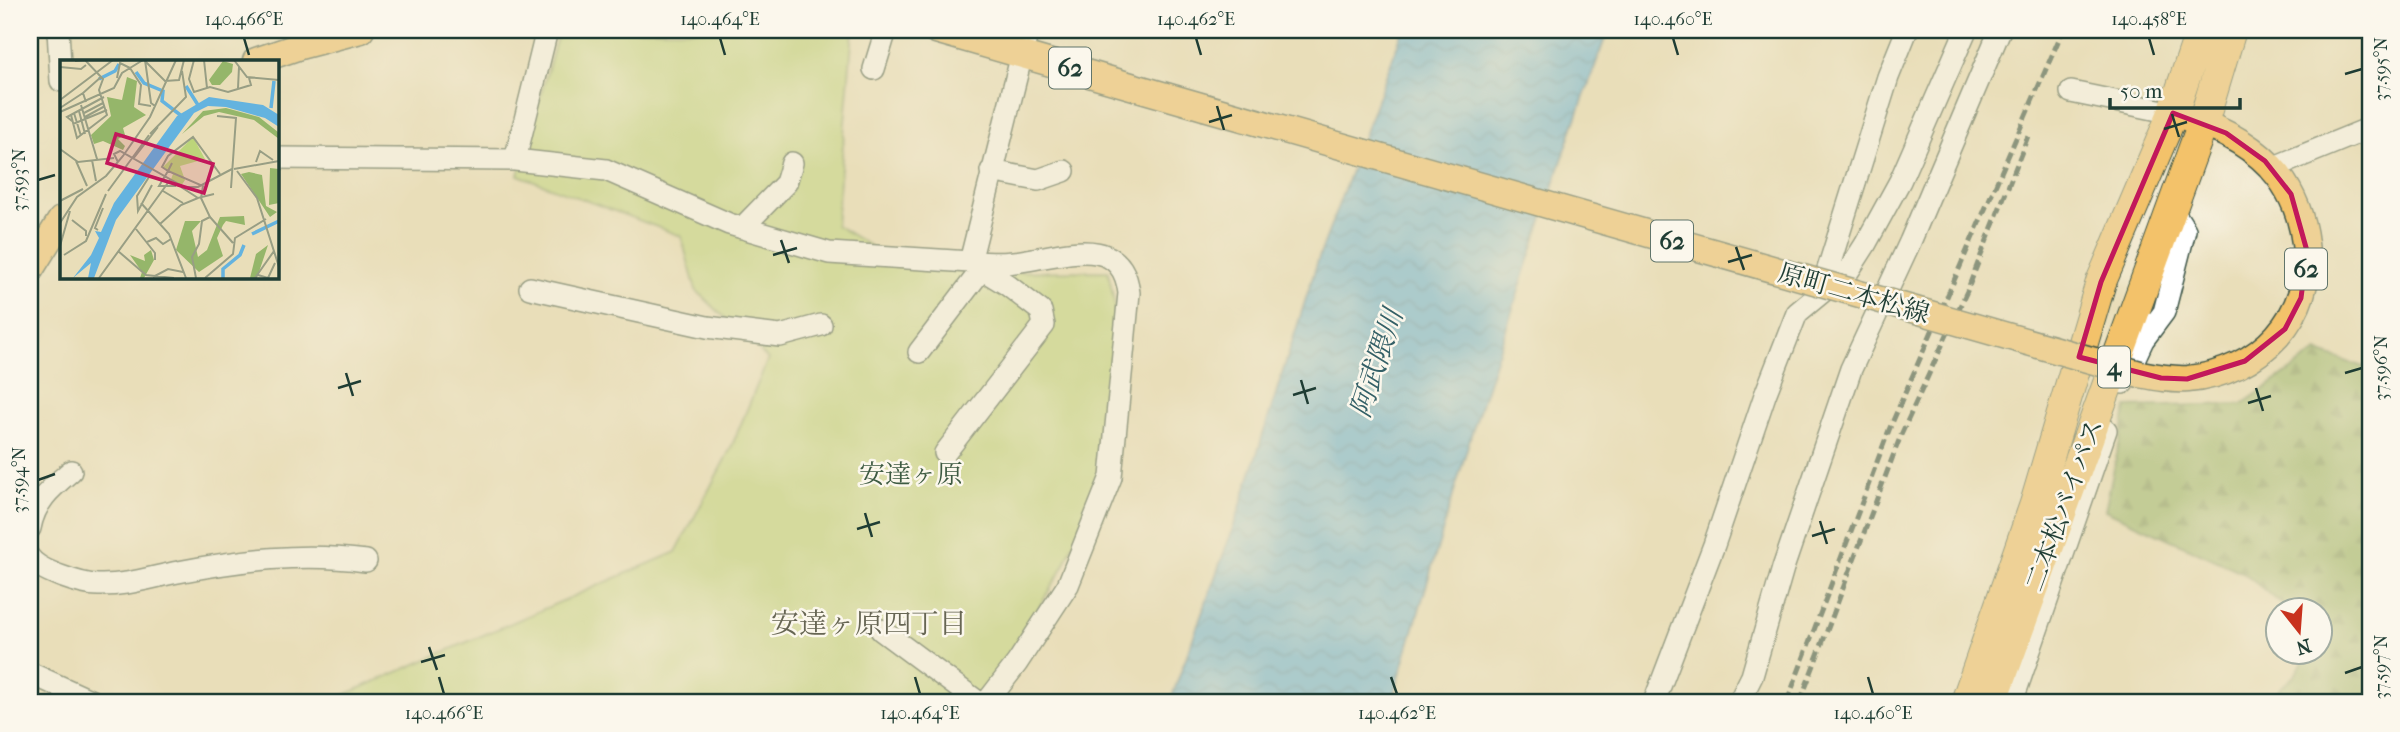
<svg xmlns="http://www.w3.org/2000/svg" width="2400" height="732" font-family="'IM FELL French Canon','Noto Serif JP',serif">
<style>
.forest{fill:url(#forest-firs);stroke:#5a7a4f;stroke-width:2}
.park{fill:#bcd57a;stroke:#6e8957;stroke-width:2}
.water{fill:url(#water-waves);stroke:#42788a;stroke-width:2}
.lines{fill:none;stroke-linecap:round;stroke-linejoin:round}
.minor-casing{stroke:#3d5548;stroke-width:24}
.major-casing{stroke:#3d5548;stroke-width:29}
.highway-casing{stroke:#3d5548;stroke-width:32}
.minor{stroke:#fff;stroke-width:21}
.major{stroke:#f3c26a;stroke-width:26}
.highway{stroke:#f3c26a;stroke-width:30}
.rail{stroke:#1f3d34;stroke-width:5;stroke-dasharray:10 5;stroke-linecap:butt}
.major-bridge-casing{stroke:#3d5548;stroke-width:29;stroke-linecap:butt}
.major-bridge{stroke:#f3c26a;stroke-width:26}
.marked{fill:none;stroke:#c2185b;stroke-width:5;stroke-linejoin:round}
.ticks{fill:none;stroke:#1f3d34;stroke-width:2.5}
.labels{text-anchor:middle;stroke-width:5;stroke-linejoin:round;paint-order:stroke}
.shield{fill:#fbf7ec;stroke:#61756b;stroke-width:2}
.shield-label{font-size:24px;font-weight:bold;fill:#1f3d34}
.street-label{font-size:26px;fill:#1f3d34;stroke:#fbf7ec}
.park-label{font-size:26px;fill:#3e5b42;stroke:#fbf7ec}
.water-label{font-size:28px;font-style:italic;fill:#346067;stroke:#fbf7ec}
.neighbourhood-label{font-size:28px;fill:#676654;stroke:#fbf7ec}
.inset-river{fill:none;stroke:#64b3df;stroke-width:3.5}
.inset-road{fill:none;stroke:#989e84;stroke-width:2}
.view{fill:#c2185b;fill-opacity:0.15;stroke:#c2185b;stroke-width:3.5}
.inset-edge{fill:none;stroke:#1f3d34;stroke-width:3.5}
.neatline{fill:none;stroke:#1f3d34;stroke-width:2.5}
.ticks-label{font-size:18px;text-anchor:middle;fill:#1f3d34}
</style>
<defs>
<pattern id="forest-firs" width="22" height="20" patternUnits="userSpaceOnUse" patternTransform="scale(1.75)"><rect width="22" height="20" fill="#95b66a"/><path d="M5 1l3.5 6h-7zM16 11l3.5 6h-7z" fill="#799558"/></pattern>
<pattern id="water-waves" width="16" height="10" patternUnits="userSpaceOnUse" patternTransform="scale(1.75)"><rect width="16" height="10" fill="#64b3df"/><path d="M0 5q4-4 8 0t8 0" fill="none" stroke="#5293b6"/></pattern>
</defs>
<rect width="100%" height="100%" fill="#fbf7ec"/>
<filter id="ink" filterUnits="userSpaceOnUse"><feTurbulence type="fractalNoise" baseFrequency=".0143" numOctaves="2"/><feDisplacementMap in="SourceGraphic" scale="14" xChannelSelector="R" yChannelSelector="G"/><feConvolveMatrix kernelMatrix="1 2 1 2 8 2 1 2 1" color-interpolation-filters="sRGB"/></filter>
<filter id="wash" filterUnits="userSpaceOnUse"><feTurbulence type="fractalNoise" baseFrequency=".00686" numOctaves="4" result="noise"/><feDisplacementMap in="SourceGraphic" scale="28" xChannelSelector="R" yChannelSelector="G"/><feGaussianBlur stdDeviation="1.57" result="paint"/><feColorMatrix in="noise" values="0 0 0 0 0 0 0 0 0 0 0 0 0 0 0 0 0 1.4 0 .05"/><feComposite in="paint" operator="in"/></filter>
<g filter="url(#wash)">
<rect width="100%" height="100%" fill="#e9deb9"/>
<!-- forest -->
<path class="forest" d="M2317,352L2370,369V702H2265L2295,675L2309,652H2320V610L2288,609L2242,572L2105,510L2127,407L2242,404Z"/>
<!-- park -->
<path class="park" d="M559,30H853L836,225L901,265L969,272L1108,271L1115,307L1100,479L1064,566L1005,664L978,702H328L676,552L731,448L768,359L696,290L681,236L518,175Z"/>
<!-- water -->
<path class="water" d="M1403,30H1608L1571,133L1471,435L1392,702H1170L1239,511L1318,260Z"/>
</g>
<g filter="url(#ink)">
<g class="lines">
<!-- minor casing -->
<g class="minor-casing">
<path id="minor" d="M58,30L61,81
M874,69L886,30
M2071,92L2173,113
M276,158L515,160L606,170L729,224L829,253L970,262L1006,284L1041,311L1044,325L945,453
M515,160L547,30
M2272,168L2370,128
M991,171L1038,180L1064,171
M742,228L786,183L792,163
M1823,285L1888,77L1907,30
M530,288L707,327L780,336L821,325
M919,352L982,269
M2123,383L2143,340L2164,312L2185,230L2171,208
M30,528C35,501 51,488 71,471
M30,558C39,571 82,585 98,585C125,586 152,577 178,572C240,560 303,552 366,561
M881,630L978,702
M30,673L94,702
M987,702L1017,663L1068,585L1111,477L1129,293C1122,229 1056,258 1014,262C1000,264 985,262 970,262L1028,30
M1654,702L1714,545L1765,395L1797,313L1849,270L1865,245L1900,181L1966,30
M1739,702L1752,676L1783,568L1851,369L1910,242L2000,30
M2012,702L2106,430"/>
</g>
<!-- major casing -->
<g class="major-casing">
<path id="major" d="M936,30L1204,107
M256,61L300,46L361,30
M30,270L61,220
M2140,374C2156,377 2171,380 2188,379C2258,373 2316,316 2305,243C2302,218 2294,196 2278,175C2255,146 2219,128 2185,117"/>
</g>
<!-- highway casing -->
<g class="highway-casing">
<path id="highway" d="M1966,702L2035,504L2101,282L2173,113L2201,30
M1992,702L2203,123L2231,30"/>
</g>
<!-- minor -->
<use href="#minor" class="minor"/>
<!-- major -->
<use href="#major" class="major"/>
<!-- highway -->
<use href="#highway" class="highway"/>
<!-- rail -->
<path class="rail" d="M1787,702L1889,430L2063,30
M1800,702L1901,435L1967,291L2028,136"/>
<!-- major-bridge casing -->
<g class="major-bridge-casing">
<path id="major-bridge" d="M1204,107L2140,374"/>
</g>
<!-- major-bridge -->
<use href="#major-bridge" class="major-bridge"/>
</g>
</g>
<!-- marked area -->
<path d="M0 0H2400V732H0ZM2173,113L2226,133L2265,161L2291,194L2307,251L2301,298L2285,329L2245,361L2187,379L2161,378L2079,357L2101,282Z" fill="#e9deb9" fill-opacity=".55" fill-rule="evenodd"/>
<path class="marked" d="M2173,113L2226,133L2265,161L2291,194L2307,251L2301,298L2285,329L2245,361L2187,379L2161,378L2079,357L2101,282Z"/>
<!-- ticks -->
<path class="ticks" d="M244,38L249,55M720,38L725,55M1196,38L1201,55M1673,38L1678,55M2149,38L2154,55M2345,74L2362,69M1217,106L1224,130M2172,114L2179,137M1209,122L1232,115M2164,129L2187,122M38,180L55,175M781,240L789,263M1736,247L1744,270M773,255L797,248M1728,262L1752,255M346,373L353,396M2345,373L2362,368M1301,380L1308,404M338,388L361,381M2256,388L2263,411M1293,395L1316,388M2248,403L2271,396M38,480L55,474M865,513L872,537M1820,521L1827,544M857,529L880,522M1812,536L1835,529M429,647L437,670M421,662L445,655M2345,673L2362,667M439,677L444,694M915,677L920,694M1391,677L1397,694M1868,677L1873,694"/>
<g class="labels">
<!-- shield labels -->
<g class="shield">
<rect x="1049" y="47.5" width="42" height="41" rx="5"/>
<rect x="1651" y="220.5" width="42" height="41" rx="5"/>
<rect x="2285" y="248.5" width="42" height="41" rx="5"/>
<rect x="2098" y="346.5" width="32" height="41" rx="5"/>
</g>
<g class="shield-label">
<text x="1070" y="76">62</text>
<text x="1672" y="249">62</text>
<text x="2306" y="277">62</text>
<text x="2114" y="375">4</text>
</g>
<!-- street labels -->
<g class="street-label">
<text transform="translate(1854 293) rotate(16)" y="9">原町二本松線</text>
<text transform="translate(2064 505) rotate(-70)" y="9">二本松バイパス</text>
</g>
<!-- park labels -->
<g class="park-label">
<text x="911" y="483">安達ヶ原</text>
</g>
<!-- water labels -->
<g class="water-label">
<text transform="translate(1376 363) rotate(-72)" y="10">阿武隈川</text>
</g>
<!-- neighbourhood labels -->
<g class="neighbourhood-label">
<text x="869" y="633">安達ヶ原四丁目</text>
</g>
</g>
<!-- overview -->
<g transform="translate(60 60)">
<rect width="219" height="219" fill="#e9deb9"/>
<path d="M163,1L173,4L172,12L160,25H152L149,20ZM67,17L77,21L74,47L86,55L63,68L65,75L58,79L65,86L63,90L43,81L34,84L31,75L51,56L47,37L62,40ZM166,48L199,57L218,72L219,79L194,60L159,52L144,56L122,74L143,51ZM210,108L219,109V143L209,145ZM189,112L202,115L206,146L217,152L210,157L181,114ZM184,156L185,165L166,161L163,165L157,178L163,196L139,212L116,190L125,161H141L132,171L138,197L147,190L160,157ZM208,185L197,218H190L196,194ZM91,190L94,200L84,218H80L82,212L70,195L85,201L84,195Z" fill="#95b66a"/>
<path d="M133,77L145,99L120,106L125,120L121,126L110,122L113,114L103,107Z" fill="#bcd57a"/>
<path d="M149,37L203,45L219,55V67L205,58L166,47L148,46L134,53L56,160L34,218H28L31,203L13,218L31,195L39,178L35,171L41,172L54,143L117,56Z" fill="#64b3df"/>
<path class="inset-river" d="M76,12L84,23L103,31L102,41L123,57M39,19L55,11L59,4M126,26L138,45M211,48L214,21M192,174L219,161M163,218V209L180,195L184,185"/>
<path class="inset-road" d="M85,0L91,43L95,46M134,0L129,19L134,32L150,27L168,32L191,25L189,18M144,0L147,28M174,0L187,17L219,20M85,1L105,21L119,20L124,0M0,7L21,9L26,5M70,8L81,25L79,44L91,46M57,18L60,3L70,8M178,28L179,7M0,40L53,0M26,42L23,33L41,17M21,45L37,99M0,48L23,33M19,51L25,74M0,52L54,28L62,13L83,0M14,53L21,76M24,53L43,43M11,55L17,78L47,55L39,30L43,19L25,0L15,1M157,56L176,58L171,128M25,57L45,46M12,61L7,57L44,37M13,64L47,50M90,74L126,37L122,11M0,89L18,102L54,98M73,99L98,67M32,100L36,121M16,101L27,126M58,102L54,94L60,91L124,127H138L172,109M196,102L200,91L213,100M112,103L108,111L143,126L141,138L150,157L142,161L139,184L132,197L136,218M174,109L219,101M177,111L197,138L219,207M89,117L77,136L78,151L92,125M116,126H99L108,111L102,107L108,96L133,77L160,114M121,127L138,138L154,134M48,131L89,75M103,131L123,143M0,141L23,129M81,143L109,174L126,218M150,157L173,183M12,160L26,171V176M0,163L17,137L46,116L63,96L90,57L116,0M100,164L121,145L138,138M76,169L95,193V200M38,170L35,168L43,148M87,182L96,178L103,184L111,179M0,186L10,151M58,191L86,215L114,218M4,195L26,181L46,134M198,215L208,218L215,203M93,217L108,209L123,212M39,218L110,120M145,218L173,194L175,178L206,159M195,218L214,191"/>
<path class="view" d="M56,74L153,104L144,133L47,103Z"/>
<rect width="219" height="219" class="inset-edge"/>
</g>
<!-- margin -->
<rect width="2400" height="732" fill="none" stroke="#fbf7ec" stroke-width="77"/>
<!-- north arrow -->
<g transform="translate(2299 631) rotate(163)"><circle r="33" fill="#fbf7ec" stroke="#a3ada2" stroke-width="2"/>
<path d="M0-5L12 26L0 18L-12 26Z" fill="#c8321e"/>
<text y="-10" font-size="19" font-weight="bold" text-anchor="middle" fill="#1f3d34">N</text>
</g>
<!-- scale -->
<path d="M2110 98v10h130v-10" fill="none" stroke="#1f3d34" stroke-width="3.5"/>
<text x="2120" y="98" font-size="21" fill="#1f3d34" stroke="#fbf7ec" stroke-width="5" paint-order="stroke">50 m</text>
<rect x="38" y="38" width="2324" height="656" class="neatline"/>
<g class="ticks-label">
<text x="244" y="25">140.466°E</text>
<text x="720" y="25">140.464°E</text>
<text x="1196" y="25">140.462°E</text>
<text x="1673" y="25">140.460°E</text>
<text x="2149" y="25">140.458°E</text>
<text transform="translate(2381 69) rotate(-90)" y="6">37.595°N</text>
<text transform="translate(19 180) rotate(-90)" y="6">37.593°N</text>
<text transform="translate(2381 368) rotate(-90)" y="6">37.596°N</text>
<text transform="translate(19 480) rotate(-90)" y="6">37.594°N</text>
<text transform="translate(2381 667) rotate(-90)" y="6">37.597°N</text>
<text x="444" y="719">140.466°E</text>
<text x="920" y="719">140.464°E</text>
<text x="1397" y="719">140.462°E</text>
<text x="1873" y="719">140.460°E</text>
</g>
</svg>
